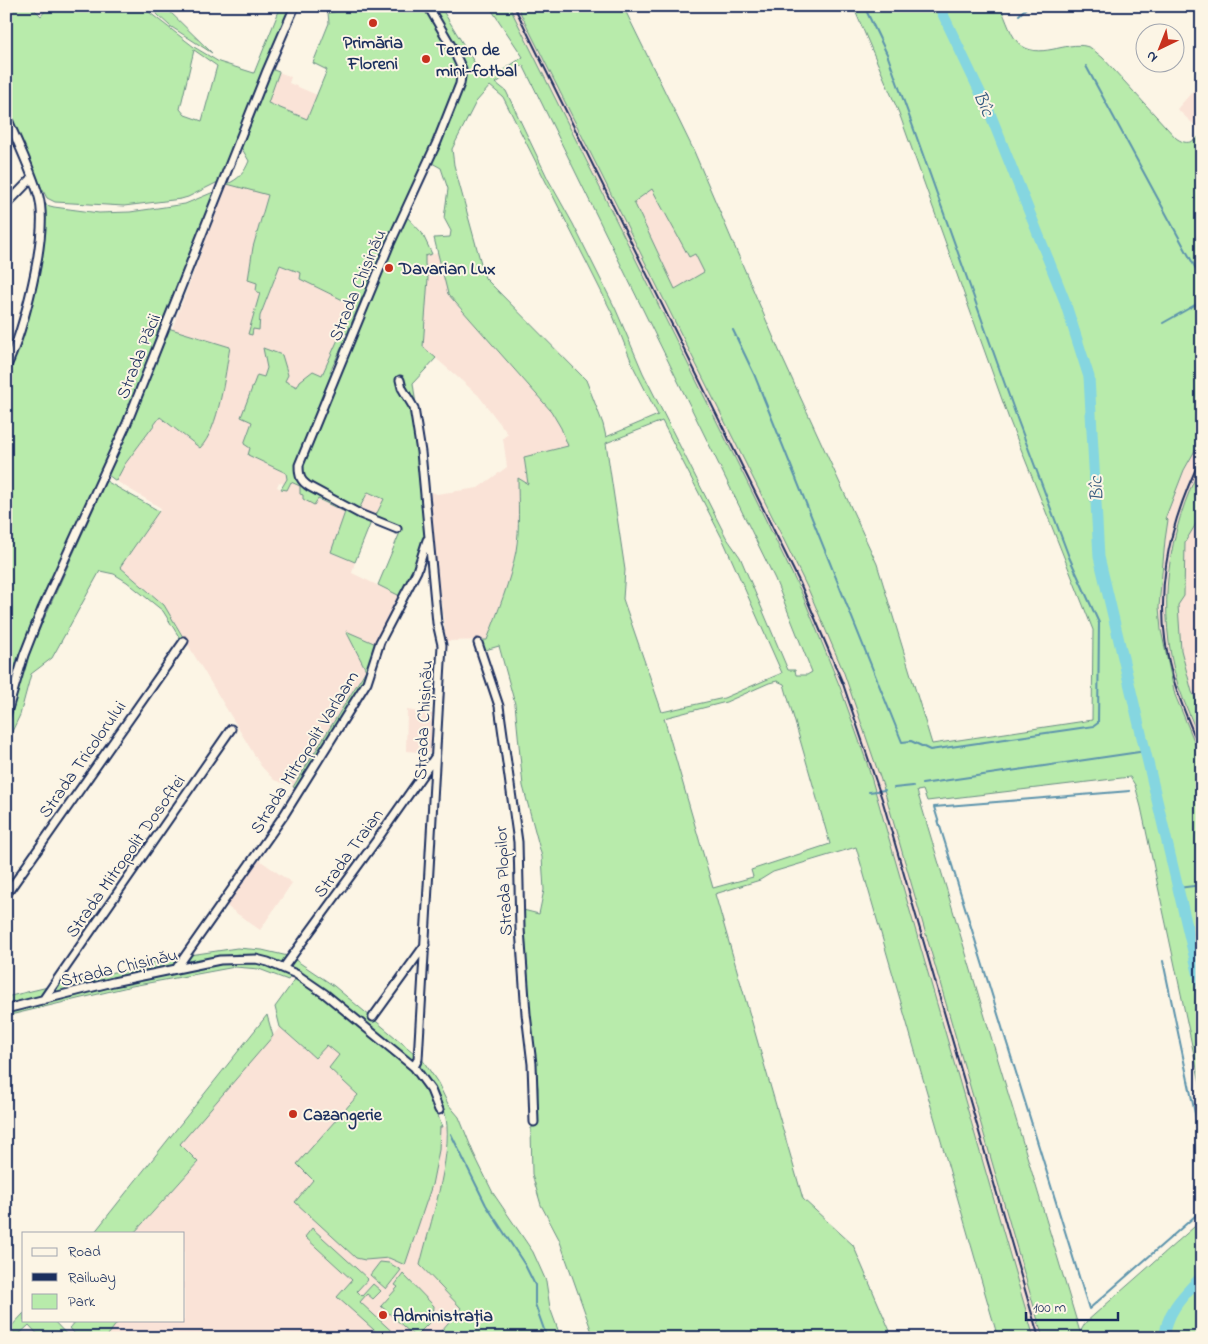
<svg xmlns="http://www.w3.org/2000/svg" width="1208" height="1344" font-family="'Indie Flower',sans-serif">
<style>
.built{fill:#fae3d7}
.green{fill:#b8ebab;stroke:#6a8d84;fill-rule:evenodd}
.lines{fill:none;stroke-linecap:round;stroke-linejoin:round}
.stream{stroke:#5b93ac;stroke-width:2}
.river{stroke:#85d6e0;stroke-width:11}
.street-casing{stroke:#1b2f5e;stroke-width:11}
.street{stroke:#fcf5e5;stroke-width:7}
.rail{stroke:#1b2f5e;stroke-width:2}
.poi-dot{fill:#c8321e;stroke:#fcf5e5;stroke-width:2}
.labels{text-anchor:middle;stroke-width:4;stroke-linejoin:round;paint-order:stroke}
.poi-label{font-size:18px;font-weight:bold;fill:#1b2f5e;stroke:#fcf5e5;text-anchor:start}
.street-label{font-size:18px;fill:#1b2f5e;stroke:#fcf5e5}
.water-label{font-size:19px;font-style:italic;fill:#36597e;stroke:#fcf5e5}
</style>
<rect width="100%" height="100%" fill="#fcf5e5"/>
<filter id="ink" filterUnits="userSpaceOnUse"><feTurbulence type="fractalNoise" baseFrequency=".02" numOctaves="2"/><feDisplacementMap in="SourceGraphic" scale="10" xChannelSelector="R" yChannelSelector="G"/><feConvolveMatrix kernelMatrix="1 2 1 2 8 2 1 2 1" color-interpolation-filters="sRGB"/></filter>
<g filter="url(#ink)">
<!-- built -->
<path class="built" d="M489,6H583L729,291L903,752L1056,1338H1013L841,754L808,662L775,579L752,528L523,65L521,60L523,57Z
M279,72L291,77L289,83L317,95L307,119L267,103Z
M1202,81V132L1177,109Z
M227,184L268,194L253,247L260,293L253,329H259L260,316L280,265L302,273L300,279L354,305L322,375L300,381L297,387L285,381L282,355L264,348L267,368L264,377L258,375L241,416L252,422L247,434L251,448L248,455L286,473L287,479L284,484L279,482L277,487L283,490L291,482L298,484L317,499L345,512L331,552L355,562L352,573L402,597L376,644L346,632L366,669L293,787L274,780L261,766L164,605L120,567L161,508L116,481L125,464L160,417L200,448L230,347L172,329Z
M438,253L448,294L551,411L561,428L568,446L524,457L528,485L518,522L516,550L509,581L487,640L446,641L428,498L432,492L437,494L478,488L507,467L503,438L508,434L478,395L423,347L428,278L425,264V256Z
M1202,438V487L1185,541L1199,519H1202V797L1149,628L1157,538L1184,470Z
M368,492L384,500L375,517L359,509Z
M407,710L433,714L430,753L406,751Z
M258,859L292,883L260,930L225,905Z
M280,1027L315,1058L327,1044L435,1126L447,1127L444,1167L461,1308L435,1338H106L119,1320H184V1233H134L198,1162L180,1144Z"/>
<!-- green -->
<path class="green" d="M6,6H31L41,16L49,6H141L194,47L219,62L254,73L281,6H291L261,75L220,181L188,197L181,199L124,206L55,202L47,198L32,170L6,112ZM194,50L217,66L202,121L185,115L180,109Z
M148,6H164L212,53L170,26Z
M350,6H423C436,27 459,54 459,79C431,153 396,223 365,296L363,295L347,334L342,332L353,305L300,279L301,273L280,265L260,316L259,330L253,329L252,335L248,334L260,293L256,291L257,283L248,280L253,247L268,195L227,184C239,179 244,173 249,161L241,147L271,69L279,72L268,103L307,119L327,70L313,63L329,23L328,13L350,9Z
M430,6H440L485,80L494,76L523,57L489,6H509L753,494L802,594L840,687L867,763L1034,1338H998L856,847L773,872L760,880L715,894L803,1199L853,1245L890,1331V1338H594L559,1239L541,1205L532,1174L531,1128L537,1125L538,1088L529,1015L523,910L539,914L544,890L542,857L523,786L515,704L499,646L482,651L480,640H487C498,611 510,582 516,551C520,527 518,502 518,478L528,484L524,457L568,446L561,428L551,411L448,294L434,238L450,237L451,231L444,218L448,189L441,168L432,163L464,82L465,70L463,61ZM523,65L775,579L812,672L807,675H796L795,670H788L740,557L726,537L643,373L616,310L573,224L548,179L506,91L496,83ZM490,86L503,97L588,265L612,313L634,368L658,415L606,437L603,424L586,380L485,278L454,165L452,149L476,102ZM662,421L723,540L782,673L724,698L662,712L623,599L625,570L606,443ZM777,681L784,684L830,844L751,870L753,877L713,888L664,718L726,702L769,683Z
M517,6H623L693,149L781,355L877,564L932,744L1092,720L1093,630L1009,419L899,113L853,6H1000C1006,18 1011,39 1022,46C1043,60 1070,38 1091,48C1095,51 1099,55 1103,58L1176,138C1187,146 1193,142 1202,134V438L1184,470L1165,519L1168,520L1165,540L1159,607L1161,630L1175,695L1202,760V1092L1141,807L1135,785L1130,777L927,801L923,790L917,791L1080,1332L1086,1322L1202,1220V1338H1043L883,786L844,673L809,591L778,528ZM652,189L689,257L695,254L704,272L675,289L634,202Z
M36,183L46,205L54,207L99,213L130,212L185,204L216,191L122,423L17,659L6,700V375L12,363L44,235Z
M406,216L422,233L432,254L425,256V264L428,278L423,347L436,358L413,383L416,405L413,410L424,494L426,538L415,572L402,597L378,585L401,530L397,525L375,517L384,499L368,492L359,509L310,485L304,480L302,468Z
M168,328L230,347C225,374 219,429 200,448L160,417L125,464L116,481L108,475Z
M340,335L346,338L330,372L334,371L296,463L295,473L301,484L371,522L355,562L331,552L345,512L318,499L314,505L303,499V495L300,494V486L291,482L287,490L281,489L287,479L286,473L248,455L250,448L244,444L252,422L241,417L257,375L264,377L267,368L263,348L282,355L288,375L285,381L297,387L300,381L313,371L322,375Z
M1202,464V511L1199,519L1185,542L1184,596L1178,605L1181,650L1192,692L1202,710V745C1194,725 1185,705 1178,685C1156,611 1167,531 1202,464Z
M106,481L159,511L120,567L164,605L183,637L181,640L163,611L127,582L114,574L100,571L52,658L31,674L20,715L6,744V727L26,659Z
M346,631L376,644L371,669L366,681L298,789L293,787L366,670Z
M237,948L262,950L288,956L283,962L260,956L238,954L184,962L190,955Z
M182,956L175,965L52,993L58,985Z
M294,959L334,986L414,1053L413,1062L330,994L289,965Z
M238,961C258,963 274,965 291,976L288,980L259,969L235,967L132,986L6,1016V1009L202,967Z
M296,978L333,1004L410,1066L424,1082L433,1101L442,1127H440L439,1150L432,1185L405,1265L389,1258L365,1260L356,1258L295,1202L313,1180L297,1164L358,1095L329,1068L339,1055L327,1045L315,1058L280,1027L275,1007Z
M48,987L43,995L6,1005V997Z
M267,1015L273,1036L180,1144L198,1162L134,1233H94Z
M422,1059L438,1083L448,1104L459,1117L473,1152L493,1193L533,1252L546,1281L550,1308L561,1338H435L461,1308L420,1265C429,1227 453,1156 446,1118C443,1099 431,1083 420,1068Z
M312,1228L368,1279L357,1291L362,1296L373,1284L381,1291L373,1299L367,1294L360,1302L399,1338H383L337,1297L352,1280L305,1237Z
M380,1262L389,1263L401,1270L386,1289L370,1275Z
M403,1274L434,1306L433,1319L415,1337L381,1306L398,1287L395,1285Z
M24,1313V1320H53L70,1338H41L29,1325L15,1338H6V1332Z
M77,1320H119L106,1338H78L70,1328Z"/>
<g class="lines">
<!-- stream -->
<path class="stream" d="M1019,15L1028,6
M1086,66L1202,280
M1163,323L1202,301
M733,330L754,374L902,742L911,741L930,750L1094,726L1098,723L1099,623L1069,557L1018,421L887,54L864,6
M922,784L1146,751
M894,788L913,786
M1130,791L934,807L1089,1309L1202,1210
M869,792L885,790
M1178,888L1202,885
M1189,933L1202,935
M1163,961L1202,1147
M451,1134L486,1205L525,1265L535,1285V1304L547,1338"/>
<!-- river -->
<path class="river" d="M939,6L989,111L1064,299L1089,377L1099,557L1202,989
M1165,1338C1165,1312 1185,1294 1202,1276"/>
<!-- street casing -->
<g class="street-casing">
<path id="street" d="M6,115C17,142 31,169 39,197C49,235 23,332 6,368
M6,205L32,178
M400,380L402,388L414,408L421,452L437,623L442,645L418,1059L414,1067
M397,529L360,514L310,487C300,481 299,476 299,465L389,246L437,142L460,84L462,69L453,49L428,6
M478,643L499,706L518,842L520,929L526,1014L532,1064L534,1122
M6,716L24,655L42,609L127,423L266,73L295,6
M6,895L184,641
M284,967L376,841L435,757
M176,969L284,815L367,682L380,642L417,571L427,540
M43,1000L231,729
M6,1009L113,982L220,960L256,959L268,962L296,974L325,994L414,1067L431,1090L439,1110
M373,1017L425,945"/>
</g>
<!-- street -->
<use href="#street" class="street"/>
<!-- rail -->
<path class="rail" d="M514,6L800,583L843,684L882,799L1039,1338
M1202,456C1167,527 1151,600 1173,678C1181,704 1191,728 1202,753"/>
</g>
</g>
<!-- markers -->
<g class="poi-dot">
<circle cx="373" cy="23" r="5"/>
<circle cx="426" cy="59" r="5"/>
<circle cx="389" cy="268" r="5"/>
<circle cx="293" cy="1114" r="5"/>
<circle cx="383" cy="1315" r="5"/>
</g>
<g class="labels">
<!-- poi labels -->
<g class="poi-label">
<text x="373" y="48" text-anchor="middle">Primăria<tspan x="373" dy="21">Floreni</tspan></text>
<text x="436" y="55">Teren de<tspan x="436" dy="21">mini-fotbal</tspan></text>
<text x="399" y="274">Davarian Lux</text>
<text x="303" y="1120">Cazangerie</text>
<text x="393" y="1321">Administrația</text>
</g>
<!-- street labels -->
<g class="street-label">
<text transform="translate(357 285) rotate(-67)" y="6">Strada Chișinău</text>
<text transform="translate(138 356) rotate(-68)" y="6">Strada Păcii</text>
<text transform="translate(423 720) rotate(-87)" y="6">Strada Chișinău</text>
<text transform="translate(304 752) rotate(-58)" y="6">Strada Mitropolit Varlaam</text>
<text transform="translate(82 759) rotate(-55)" y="6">Strada Tricolorului</text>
<text transform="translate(348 853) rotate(-54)" y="6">Strada Traian</text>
<text transform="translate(125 856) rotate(-55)" y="6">Strada Mitropolit Dosoftei</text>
<text transform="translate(503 881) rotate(-93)" y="6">Strada Plopilor</text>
<text transform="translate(119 967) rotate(-13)" y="6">Strada Chișinău</text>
</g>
<!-- water labels -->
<g class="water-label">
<text transform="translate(985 103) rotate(66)" y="7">Bîc</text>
<text transform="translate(1095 489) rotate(-93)" y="7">Bîc</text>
</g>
</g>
<!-- margin -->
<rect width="1208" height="1344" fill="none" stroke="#fcf5e5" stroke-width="25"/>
<rect x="12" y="12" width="1183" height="1319" fill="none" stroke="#1b2f5e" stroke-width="2" filter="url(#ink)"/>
<!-- legend -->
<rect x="22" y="1232" width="162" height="90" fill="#fcf5e5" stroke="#a2a6af"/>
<rect x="32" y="1248" width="25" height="8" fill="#fcf5e5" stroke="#a2a6af"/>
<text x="68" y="1256" font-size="15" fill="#1b2f5e">Road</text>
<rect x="32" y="1273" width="25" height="8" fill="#1b2f5e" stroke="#a2a6af"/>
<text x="68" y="1282" font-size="15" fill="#1b2f5e">Railway</text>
<rect x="32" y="1294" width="25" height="15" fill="#b8ebab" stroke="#a2a6af"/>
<text x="68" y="1306" font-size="15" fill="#1b2f5e">Park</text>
<!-- north arrow -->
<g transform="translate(1160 48) rotate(223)"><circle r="24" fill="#fcf5e5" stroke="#a2a6af"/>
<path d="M0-4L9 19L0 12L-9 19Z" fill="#c8321e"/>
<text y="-8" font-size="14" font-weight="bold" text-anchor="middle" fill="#1b2f5e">N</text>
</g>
<!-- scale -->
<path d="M1026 1312v8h92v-8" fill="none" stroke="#1b2f5e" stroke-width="2.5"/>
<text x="1033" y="1312" font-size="15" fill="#1b2f5e" stroke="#fcf5e5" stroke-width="4" paint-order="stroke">100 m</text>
</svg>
